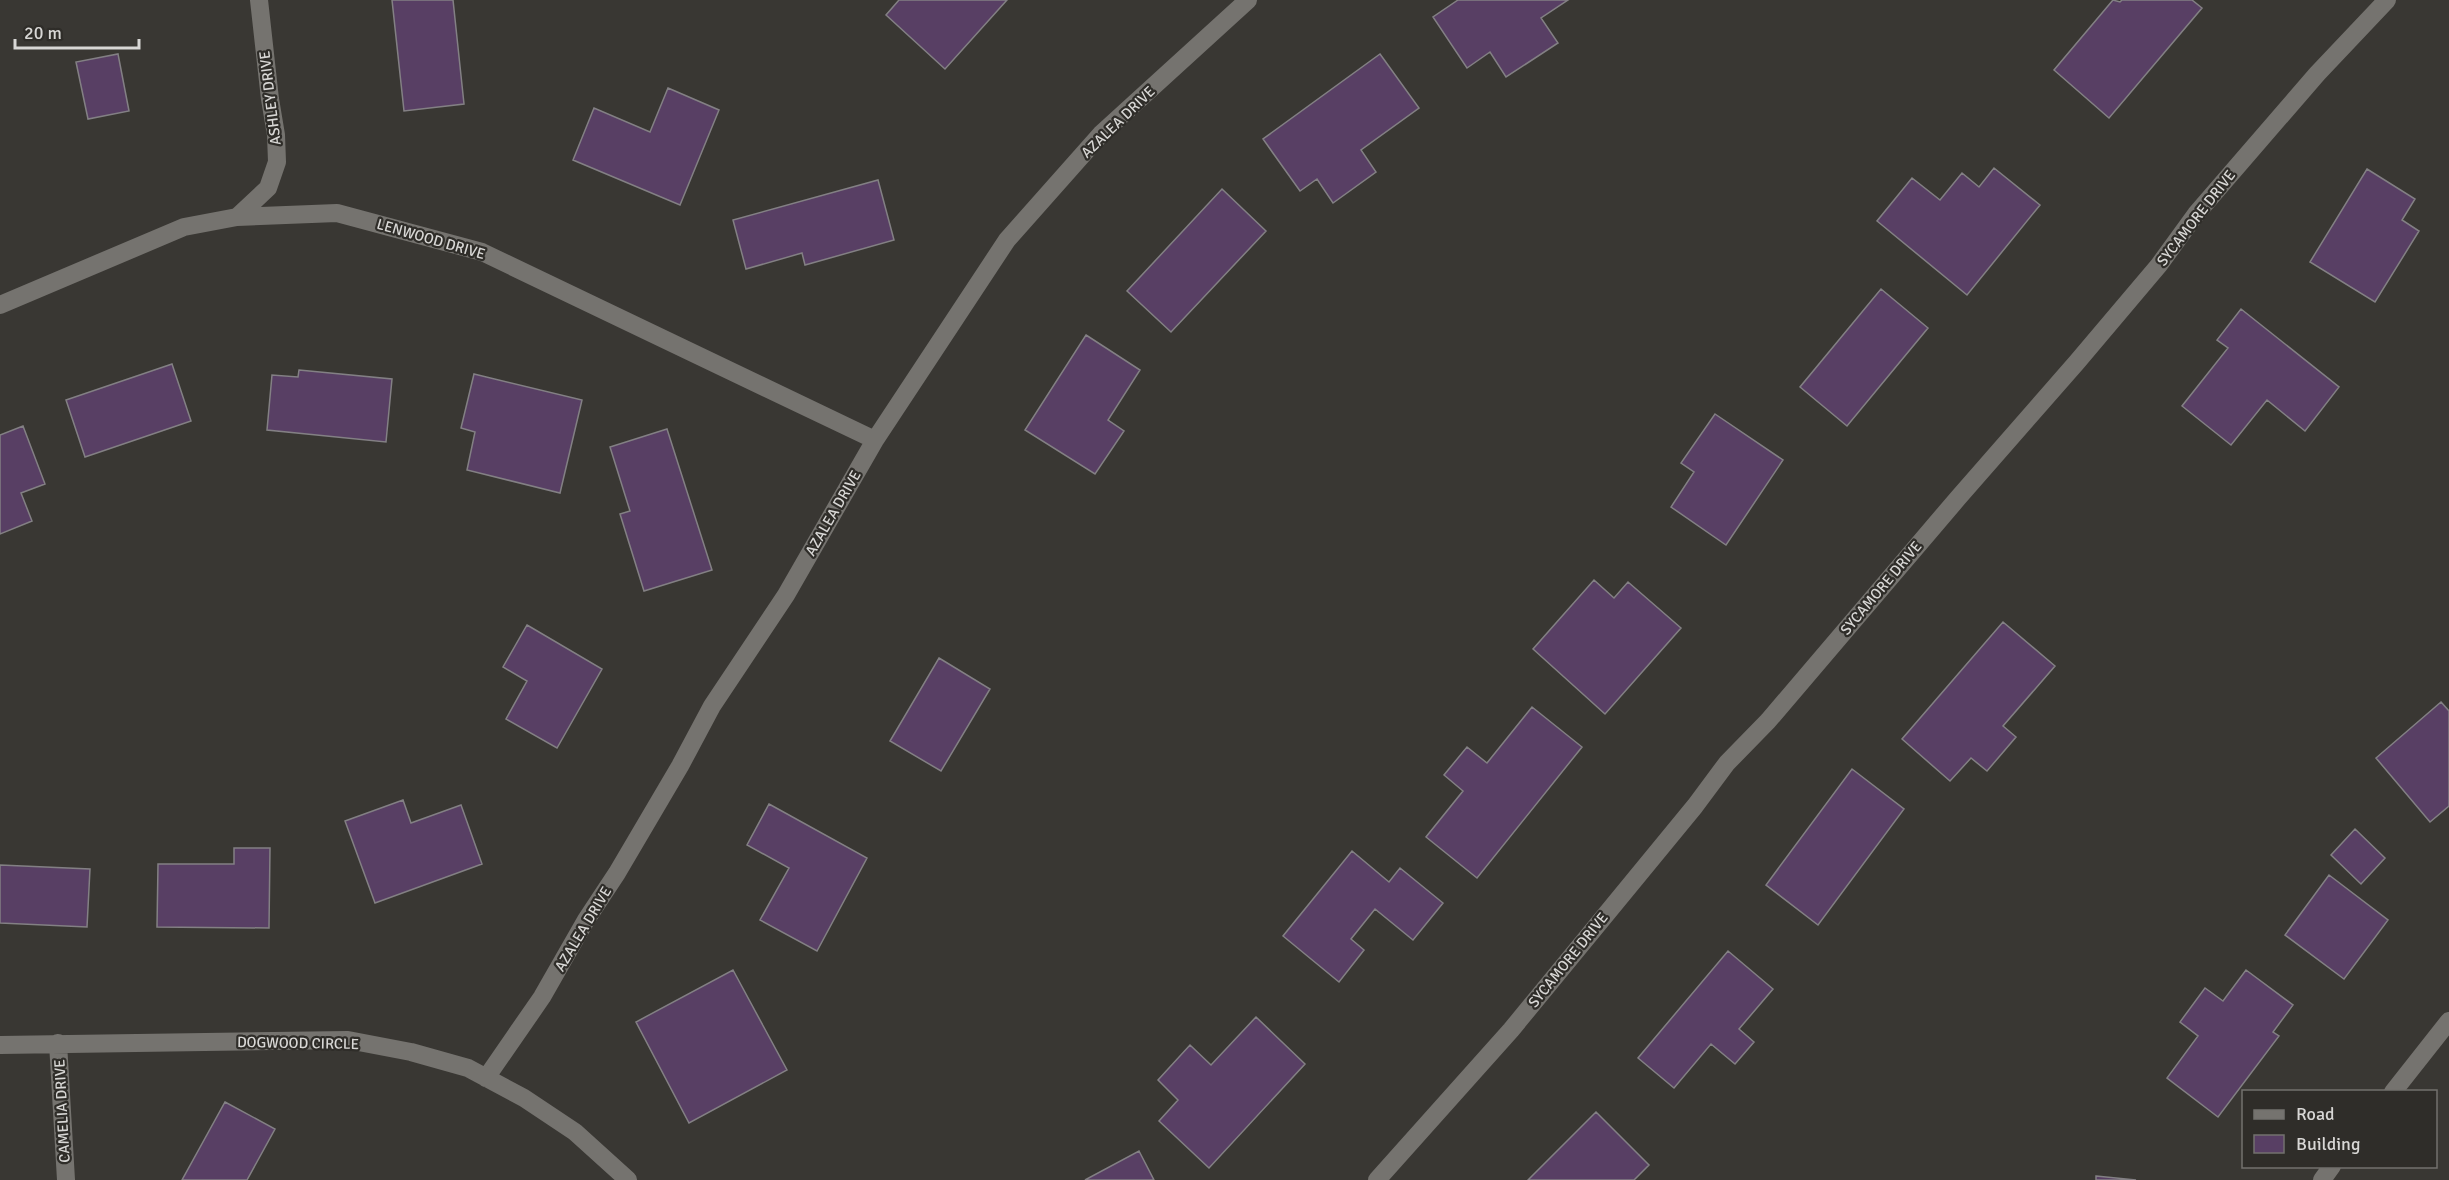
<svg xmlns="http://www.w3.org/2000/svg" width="2449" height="1180" font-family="Signika,sans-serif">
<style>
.building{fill:#583f64;stroke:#838084;stroke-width:1.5}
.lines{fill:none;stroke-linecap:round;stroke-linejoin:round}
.minor{stroke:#75736f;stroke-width:18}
.labels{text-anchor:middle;stroke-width:4.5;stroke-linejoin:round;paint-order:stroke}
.street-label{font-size:15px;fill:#d8d7d5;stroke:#2f2d29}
</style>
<rect width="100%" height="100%" fill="#393733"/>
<!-- building -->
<path class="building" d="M392,0H453L464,104L404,111Z
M899,0H1007L945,69L886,15Z
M1458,0H1568L1541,18L1558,43L1506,77L1490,52L1467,68L1433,17Z
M2113,0L2120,2L2122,0H2192L2202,8L2109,118L2054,70Z
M118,54L129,111L88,119L76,62Z
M1380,54L1419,108L1361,150L1376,172L1333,203L1317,179L1300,191L1263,139Z
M668,88L719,110L680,205L573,160L594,108L650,132Z
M1994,168L2040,205L1967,295L1877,221L1912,178L1940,200L1962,173L1979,187Z
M2367,169L2415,199L2402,220L2419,231L2375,302L2310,262Z
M878,180L894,240L805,265L802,253L746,269L733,220Z
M1222,189L1266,231L1171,332L1127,291Z
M1881,289L1928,328L1847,426L1800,387Z
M2241,309L2339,387L2305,431L2267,400L2231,445L2182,406L2228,348L2217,340Z
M1086,335L1140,370L1108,420L1124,431L1095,474L1025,430Z
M172,364L191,421L85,457L66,400Z
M299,370L392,379L386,442L267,430L272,375L298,377Z
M474,374L582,400L560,493L467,470L475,432L461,428Z
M1715,414L1783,460L1726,545L1671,507L1694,472L1681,463Z
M23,426L45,484L21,493L32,521L0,534V435Z
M667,429L712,570L644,591L620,514L630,511L610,447Z
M1594,580L1614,598L1628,582L1681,628L1605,714L1533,649Z
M2003,622L2055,666L2003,726L2016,737L1987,771L1971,758L1950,781L1902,739Z
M527,625L602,669L557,748L506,719L527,681L503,667Z
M939,658L990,689L941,771L890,741Z
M2441,702L2449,711V806L2430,822L2376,758Z
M1532,707L1582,747L1477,878L1426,837L1463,791L1444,775L1467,747L1487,763Z
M1852,769L1904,809L1818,925L1766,885Z
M403,800L411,823L461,805L482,864L375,903L345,821Z
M769,804L867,858L817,951L760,920L789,868L747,845Z
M2355,829L2385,858L2361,884L2331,855Z
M234,848H270L269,928L157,927L158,864H234Z
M1352,851L1389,882L1400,868L1443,903L1413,940L1375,909L1351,939L1364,950L1339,982L1283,936Z
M0,865L90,869L87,927L0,923Z
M2329,875L2388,920L2344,979L2285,935Z
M1728,951L1773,989L1739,1029L1754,1042L1735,1064L1711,1044L1674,1088L1638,1058Z
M733,970L787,1070L689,1123L636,1022Z
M2246,970L2293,1005L2273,1032L2279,1036L2218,1117L2167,1078L2198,1036L2180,1022L2205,988L2223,1001Z
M1256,1017L1305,1064L1209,1168L1159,1121L1178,1100L1158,1080L1190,1045L1211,1065Z
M225,1102L275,1129L247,1180H182Z
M1596,1112L1649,1165L1634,1180H1528Z
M1139,1151L1154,1180H1085Z
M2096,1176L2136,1180H2096Z"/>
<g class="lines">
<!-- minor -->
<path class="minor" d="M237,217L268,188L277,162L276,135L270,99L259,0
M0,305L184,227L237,217L337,213L482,252L875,440
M58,1043L66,1180
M0,1045L348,1040L411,1052L468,1068L524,1098L575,1132L628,1180
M486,1078L542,997L586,920L617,873L680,766L712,706L786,595L875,440L1007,240L1101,134L1248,0
M2393,1092L2449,1021
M1377,1180L1511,1030L1695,806L1727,763L1768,721L1958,498L2077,362L2159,265L2196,214L2317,74L2387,0
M2322,1180L2332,1166"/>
</g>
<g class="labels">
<!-- street labels -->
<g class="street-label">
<text transform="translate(270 98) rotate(-97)" y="5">ASHLEY DRIVE</text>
<text transform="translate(1118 122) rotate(-44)" y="5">AZALEA DRIVE</text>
<text transform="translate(2196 218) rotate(-52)" y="5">SYCAMORE DRIVE</text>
<text transform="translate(431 239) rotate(16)" y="5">LENWOOD DRIVE</text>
<text transform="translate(833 513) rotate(-60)" y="5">AZALEA DRIVE</text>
<text transform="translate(1881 588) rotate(-50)" y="5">SYCAMORE DRIVE</text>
<text transform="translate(583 929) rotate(-59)" y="5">AZALEA DRIVE</text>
<text transform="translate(1568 960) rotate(-51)" y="5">SYCAMORE DRIVE</text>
<text transform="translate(298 1043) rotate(1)" y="5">DOGWOOD CIRCLE</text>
<text transform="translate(62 1111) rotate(-93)" y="5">CAMELIA DRIVE</text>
</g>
</g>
<!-- legend -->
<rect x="2242" y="1090" width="195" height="78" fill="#2f2d29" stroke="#73716e" stroke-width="1.5"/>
<rect x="2254" y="1110" width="30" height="9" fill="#75736f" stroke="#73716e" stroke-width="1.5"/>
<text x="2296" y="1120" font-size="18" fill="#d8d7d5">Road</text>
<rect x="2254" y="1135" width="30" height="18" fill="#583f64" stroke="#73716e" stroke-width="1.5"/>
<text x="2296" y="1150" font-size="18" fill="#d8d7d5">Building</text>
<!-- scale -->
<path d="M15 39v9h124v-9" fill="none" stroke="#d8d7d5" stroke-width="3"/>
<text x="24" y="39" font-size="18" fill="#d8d7d5" stroke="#2f2d29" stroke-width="4.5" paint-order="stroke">20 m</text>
</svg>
